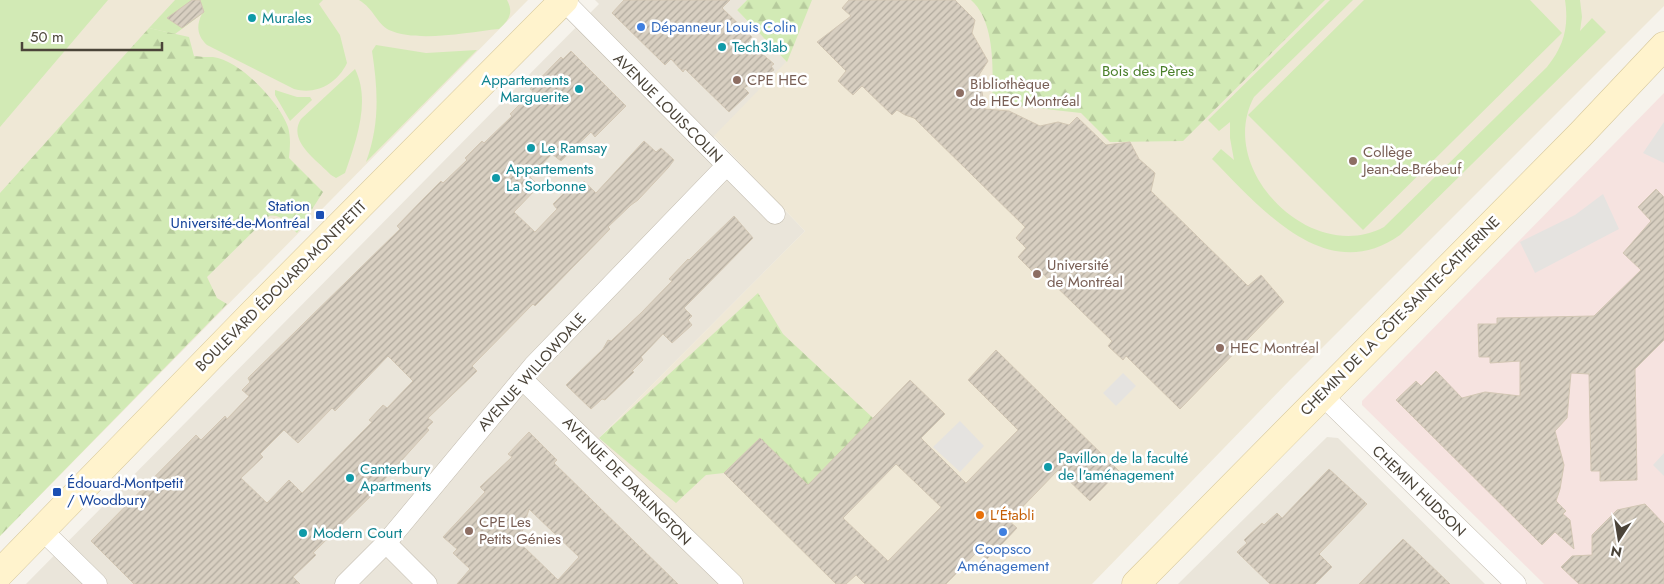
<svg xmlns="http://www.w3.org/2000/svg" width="1664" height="584" font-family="Jost,sans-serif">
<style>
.residential{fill:#eae5da}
.education{fill:#efe8d6}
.medical{fill:#f6e3e0}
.grass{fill:#d2eab5}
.forest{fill:url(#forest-firs)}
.parking{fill:#e5e3e0}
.building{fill:url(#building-hatch);stroke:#d3c7b4;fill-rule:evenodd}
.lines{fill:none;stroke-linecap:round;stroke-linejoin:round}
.street-casing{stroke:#c2bbae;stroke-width:21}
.secondary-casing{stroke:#d6c79b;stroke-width:29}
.street{stroke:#fff;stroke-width:20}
.secondary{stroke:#fff3cd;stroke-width:28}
.culture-dot{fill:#0f9aa8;stroke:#fff;stroke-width:2}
.shop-dot{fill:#3f7fe0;stroke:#fff;stroke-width:2}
.education-dot{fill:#8d6e63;stroke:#fff;stroke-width:2}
.transit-dot{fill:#1a4fb4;stroke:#fff;stroke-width:2}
.food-dot{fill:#e8710a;stroke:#fff;stroke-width:2}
.labels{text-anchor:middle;stroke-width:5;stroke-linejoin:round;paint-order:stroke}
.culture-label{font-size:15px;fill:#0d838f;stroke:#fff;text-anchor:start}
.shop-label{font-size:15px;fill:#366cbe;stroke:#fff;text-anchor:start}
.park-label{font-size:15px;fill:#4a7f2a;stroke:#fff}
.education-label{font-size:15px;fill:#785e54;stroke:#fff;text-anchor:start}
.street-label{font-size:15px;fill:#4b4439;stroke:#fff}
.transit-label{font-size:15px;fill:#164399;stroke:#fff;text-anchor:end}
.food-label{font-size:15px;fill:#c56008;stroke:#fff;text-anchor:start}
</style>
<defs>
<pattern id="forest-firs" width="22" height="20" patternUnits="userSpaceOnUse" patternTransform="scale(1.25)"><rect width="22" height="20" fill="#d2eab5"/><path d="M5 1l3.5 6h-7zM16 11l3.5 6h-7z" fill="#b6ca9c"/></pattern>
<pattern id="building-hatch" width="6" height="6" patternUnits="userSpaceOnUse" patternTransform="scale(1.25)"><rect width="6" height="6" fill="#d8cfc1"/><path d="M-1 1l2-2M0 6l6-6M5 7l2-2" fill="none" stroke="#b1aa9e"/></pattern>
</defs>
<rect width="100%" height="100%" fill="#f6f3ec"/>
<!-- residential -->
<path class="residential" d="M595,0H747L737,10L787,62L714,137L805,231L599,438L741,584H26L599,4Z
M1327,437L1338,438L1485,584H1178Z"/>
<!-- education -->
<path class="education" d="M0,0H528L0,536Z
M747,0H1664V6L1290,380L1092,584H741L599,438L805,231L714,136L786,62L737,10Z"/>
<!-- medical -->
<path class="medical" d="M1664,93V584H1544L1362,405V401Z"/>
<!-- grass -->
<path class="grass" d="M0,0H108L0,127Z
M175,0H323L319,4L340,35L347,63C337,84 316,95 294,89L207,45C197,36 196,25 202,14L175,34L149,28Z
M359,0H507C514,13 509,20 499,29C468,32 418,43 389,30C377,24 374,9 359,0Z
M1330,0H1353L1254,97C1215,170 1312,266 1384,227L1547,67C1564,46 1569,27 1565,0H1580L1582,17L1580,31L1592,18L1606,32L1400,235C1326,288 1260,207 1212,159L1221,149L1234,160L1230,138V122L1219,131L1208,120Z
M1364,0H1530L1562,33L1363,230L1248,115Z
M376,45L426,53L477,50L366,162C380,124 378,90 372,51Z
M355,69C371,101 356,141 345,173L336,178L331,175C317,160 287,141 301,119Z
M275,90L297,97H310L312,100L290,121L275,95Z"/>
<!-- forest -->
<path class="forest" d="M747,0H812L787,62L737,10Z
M971,0H1325L1183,141L1110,142L1081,113L992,103C993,73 996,22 971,0Z
M149,28L189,37L194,56C201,57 207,57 213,57C240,60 280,103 288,127C291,138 290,148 289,158L323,192L297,233C289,225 281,213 269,216L207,277L217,298L227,304L0,536V193Z
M758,293L783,334L873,418L808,485L760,438L724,473L706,475L676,503L599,438Z"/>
<!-- parking -->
<path class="parking" d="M1664,122V163L1643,153Z
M1603,194L1619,229L1535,273L1520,242L1575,215Z
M1123,373L1136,386L1116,406L1103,393Z
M960,421L984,446L960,472L933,447Z
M1664,453V476L1653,465Z"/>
<!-- building -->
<path class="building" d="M192,0H200L204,12L182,28L167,18Z
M624,0H730L722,8L752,37L748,42L774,64L771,66L774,70L744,88L749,93L729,112L685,69L683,72L671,59L665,65L612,13Z
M849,0H955L975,20L972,33L988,61L979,75L985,109L1009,111L1040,126L1058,122L1069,125L1077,117L1106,145L1130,142L1139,159L1155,173L1151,191L1248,286L1261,275L1284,302L1180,409L1126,356L1123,360L1108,346L1112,341L1036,267L1032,271L1018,257L1026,248L1016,238L1025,227L914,118L905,115L897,110L892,115L862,86L853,95L838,81L846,71L817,42L851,16L842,8Z
M571,51L626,106L595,137L591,132L561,161L552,154L530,177L539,186L514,212L535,232L557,209L553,204L570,187L574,191L584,181L596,193L644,141L656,152L661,148L674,160L668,168L638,200L631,205L608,227L610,229L535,306L533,304L472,366L477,371L428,418L433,422L427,428L429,430L382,482L384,483L313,553L316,555L293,577L300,584H134L91,541L196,435L201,440L225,416L227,419L249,396L242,390L250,382L248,378L400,229L397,226L425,197L441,181L443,183L467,160L465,158L482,141L484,143L512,116L510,114L533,91L530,89L561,57L563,59ZM388,356L413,381L387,408L383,405L369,420L372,422L302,493L289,480L267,503L241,478L263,457L260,454L284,430L298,443L332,408L335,411Z
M1656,189L1664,197V340L1635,369L1637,480L1600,481V471H1591L1589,374L1571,373L1567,418L1555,431L1564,465L1560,489L1556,501L1566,511L1563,514L1570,520L1574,549L1555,532L1542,545L1396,400L1416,381L1421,386L1436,371L1462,398L1485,392L1520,396V361L1490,363V357H1479L1478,324H1497V318L1594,316L1641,270L1623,253L1651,221L1638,207Z
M734,216L753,238L684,308L692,316L688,320L692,325L672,343L663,334L641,357L643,360L632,371L634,372L605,400L602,399L591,409L566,385L603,349L608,340L611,341L641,313L672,281L669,279L688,259L689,260Z
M996,350L1119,471L1090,501L1058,470L1009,521L1017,528L1001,545L987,559L978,551L946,584H865L856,575L846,584H836L724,473L760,438L808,485L910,380L945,414L921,438L966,483L1018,430L968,380ZM896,464L941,507L888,561L843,518Z
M529,432L557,460L554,463L678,584H457L470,569L453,553L457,549L443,537L485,492L480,487L512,457L508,454ZM529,509L579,557L558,580L523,546L525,544L520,539Z
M1329,469L1367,504L1319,554L1332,567L1315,584H1270L1237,552L1247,543L1244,540L1262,523L1264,525L1277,513L1282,518Z
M1645,504L1664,524V584H1579L1561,567L1572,556L1592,555V535L1617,510Z
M1403,539L1422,557L1450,584H1359Z"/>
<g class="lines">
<!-- street casing -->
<g class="street-casing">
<path id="street" d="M563,0L775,214
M522,379L733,584
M1323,396L1516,584
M42,530L97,584
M386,543L427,584
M345,584L386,543L534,365L726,166"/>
</g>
<!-- secondary casing -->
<g class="secondary-casing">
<path id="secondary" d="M0,573L254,312L564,0
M1136,584L1580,135L1664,46"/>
</g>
<!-- street -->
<use href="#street" class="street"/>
<!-- secondary -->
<use href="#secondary" class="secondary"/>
</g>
<!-- markers -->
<g class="culture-dot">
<circle cx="252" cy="18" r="5"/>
<circle cx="722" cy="47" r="5"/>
<circle cx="579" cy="89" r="5"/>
<circle cx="531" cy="148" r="5"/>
<circle cx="496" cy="178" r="5"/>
<circle cx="1048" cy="467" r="5"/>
<circle cx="350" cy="478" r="5"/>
<circle cx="303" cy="533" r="5"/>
</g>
<g class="shop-dot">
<circle cx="641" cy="27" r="5"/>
<circle cx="1003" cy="532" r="5"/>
</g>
<g class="education-dot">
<circle cx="737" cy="80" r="5"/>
<circle cx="960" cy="93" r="5"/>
<circle cx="1353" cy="161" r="5"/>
<circle cx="1037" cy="274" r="5"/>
<circle cx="1220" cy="348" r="5"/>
<circle cx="469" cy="531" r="5"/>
</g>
<g class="transit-dot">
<rect x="315" y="210" width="10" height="10" rx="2.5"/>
<rect x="52" y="487" width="10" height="10" rx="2.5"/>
</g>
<circle class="food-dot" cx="980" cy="515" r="5"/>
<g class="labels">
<!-- culture labels -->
<g class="culture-label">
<text x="262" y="23">Murales</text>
<text x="732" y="52">Tech3lab</text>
<text x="569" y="85" text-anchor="end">Appartements<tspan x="569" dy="17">Marguerite</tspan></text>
<text x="541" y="153">Le Ramsay</text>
<text x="506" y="174">Appartements<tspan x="506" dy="17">La Sorbonne</tspan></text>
<text x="1058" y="463">Pavillon de la faculté<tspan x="1058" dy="17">de l'aménagement</tspan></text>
<text x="360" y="474">Canterbury<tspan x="360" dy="17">Apartments</tspan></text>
<text x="313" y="538">Modern Court</text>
</g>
<!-- shop labels -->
<g class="shop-label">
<text x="651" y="32">Dépanneur Louis Colin</text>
<text x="1003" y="554" text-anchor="middle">Coopsco<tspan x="1003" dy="17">Aménagement</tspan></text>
</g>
<!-- park labels -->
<g class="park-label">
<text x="1148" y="76">Bois des Pères</text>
</g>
<!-- education labels -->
<g class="education-label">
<text x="747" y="85">CPE HEC</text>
<text x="970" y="89">Bibliothèque<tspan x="970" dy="17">de HEC Montréal</tspan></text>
<text x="1363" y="157">Collège<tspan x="1363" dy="17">Jean-de-Brébeuf</tspan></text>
<text x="1047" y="270">Université<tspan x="1047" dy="17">de Montréal</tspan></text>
<text x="1230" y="353">HEC Montréal</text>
<text x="479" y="527">CPE Les<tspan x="479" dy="17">Petits Génies</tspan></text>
</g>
<!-- street labels -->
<g class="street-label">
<text transform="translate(668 108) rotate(45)" y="5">AVENUE LOUIS-COLIN</text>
<text transform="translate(281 286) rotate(-45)" y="5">BOULEVARD ÉDOUARD-MONTPETIT</text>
<text transform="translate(1400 316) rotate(-45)" y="5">CHEMIN DE LA CÔTE-SAINTE-CATHERINE</text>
<text transform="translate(532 372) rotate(-48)" y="5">AVENUE WILLOWDALE</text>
<text transform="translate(627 481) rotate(45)" y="5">AVENUE DE DARLINGTON</text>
<text transform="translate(1419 491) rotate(44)" y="5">CHEMIN HUDSON</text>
</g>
<!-- transit labels -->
<g class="transit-label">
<text x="310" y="211">Station<tspan x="310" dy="17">Université-de-Montréal</tspan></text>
<text x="67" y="488" text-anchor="start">Édouard-Montpetit<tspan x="67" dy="17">/ Woodbury</tspan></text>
</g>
<!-- food labels -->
<g class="food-label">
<text x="990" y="520">L'Établi</text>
</g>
</g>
<!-- north arrow -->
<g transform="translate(1619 539) rotate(192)" stroke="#ffffff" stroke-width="4" paint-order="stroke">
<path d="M0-4L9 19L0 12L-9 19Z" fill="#4b4439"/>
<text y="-8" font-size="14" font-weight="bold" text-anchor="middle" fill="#4b4439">N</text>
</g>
<!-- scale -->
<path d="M22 42v8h140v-8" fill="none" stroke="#4b4439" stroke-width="2.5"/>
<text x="30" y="42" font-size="15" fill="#4b4439" stroke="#ffffff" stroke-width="4" paint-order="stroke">50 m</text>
</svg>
